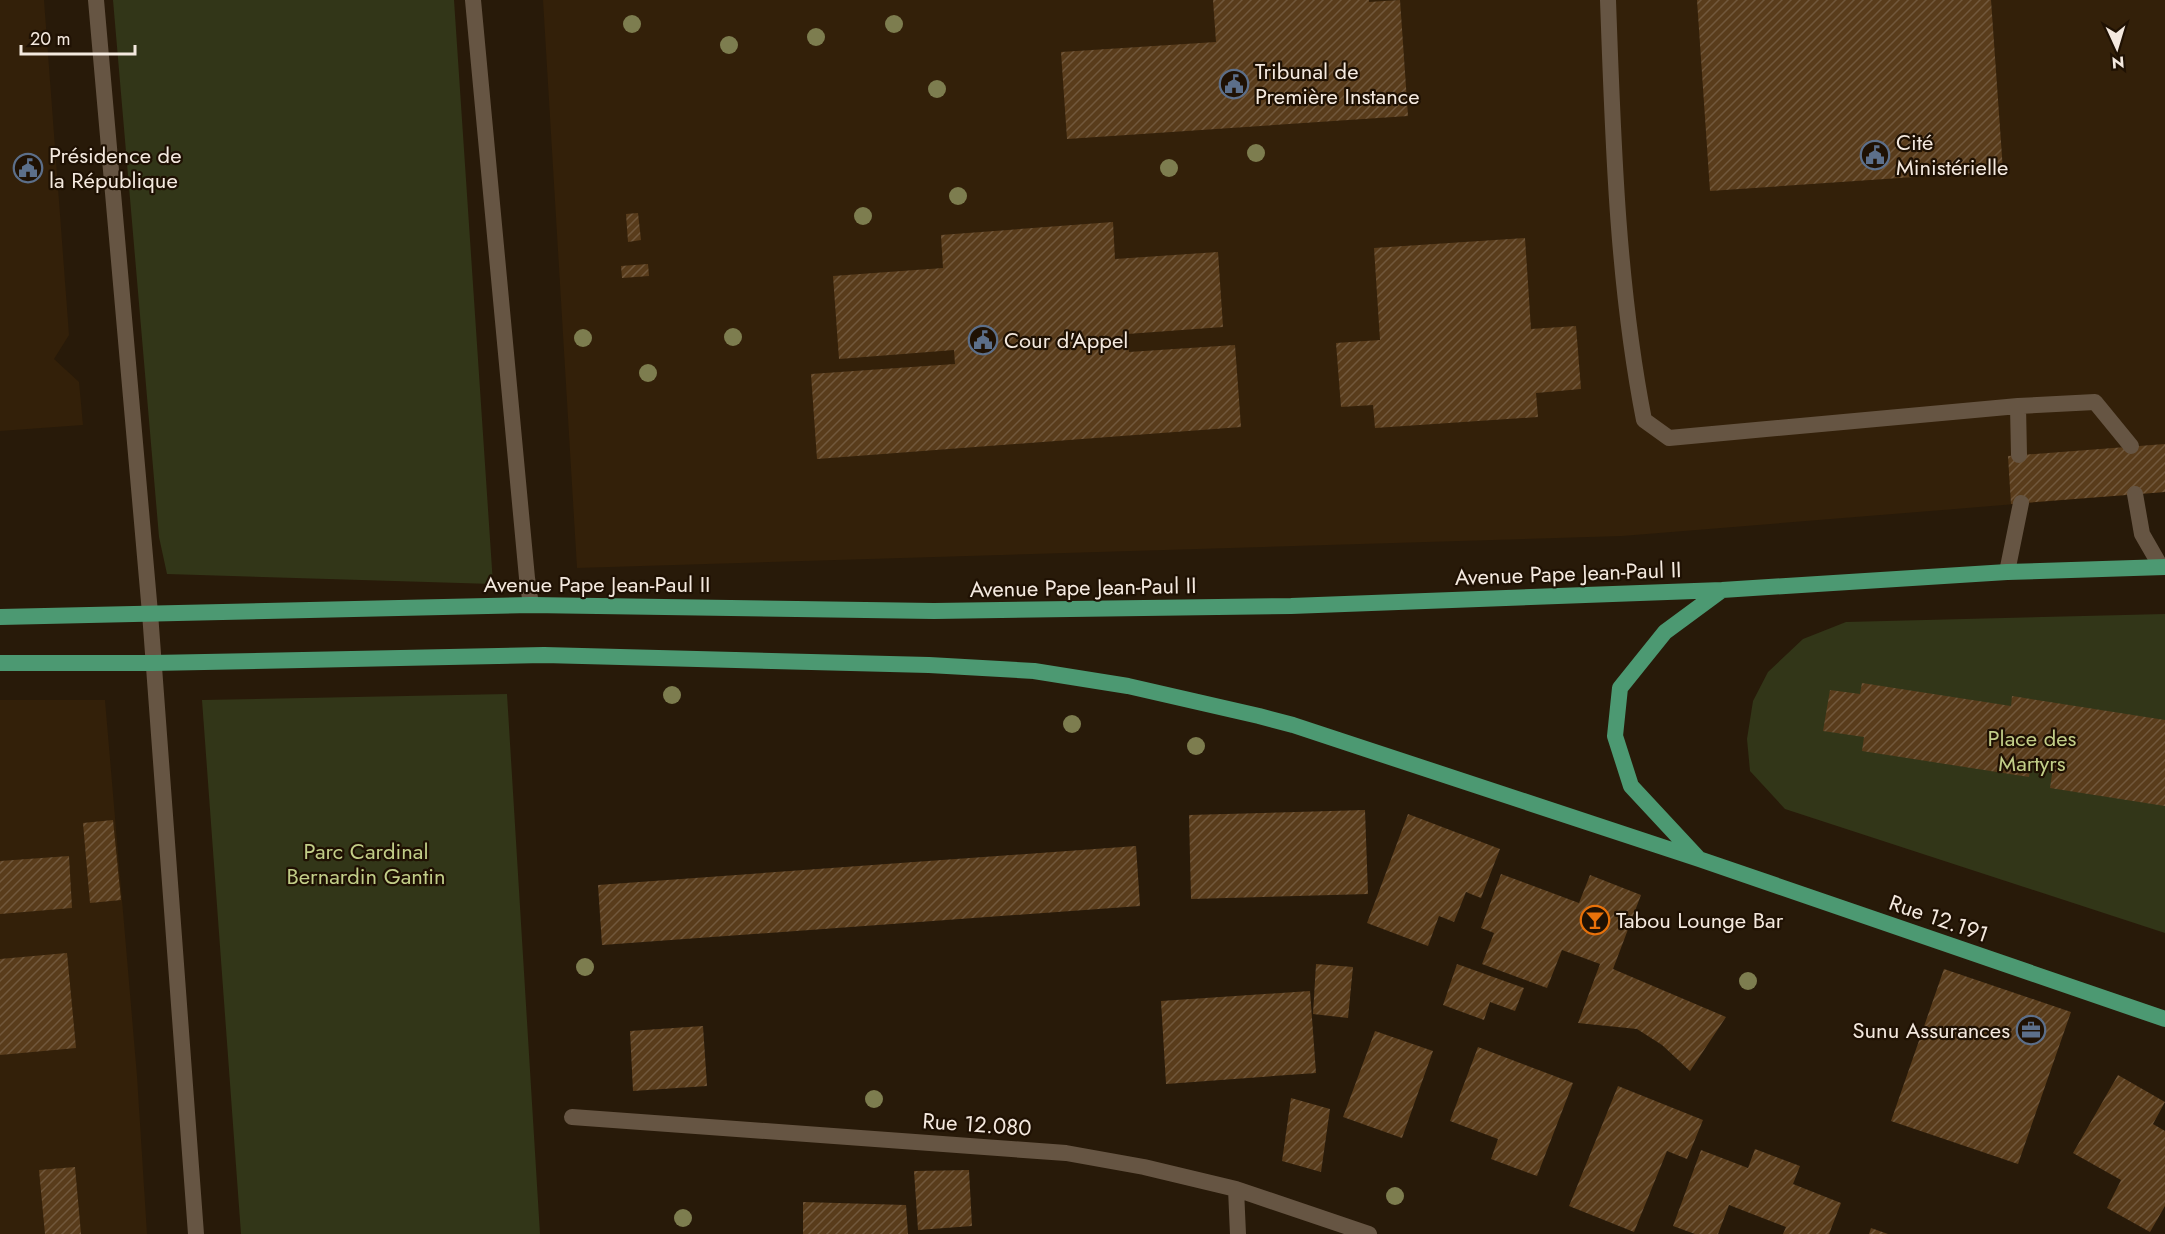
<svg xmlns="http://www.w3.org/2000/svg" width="2165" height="1234" font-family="Jost,sans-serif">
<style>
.built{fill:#332009}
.park{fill:#323618}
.building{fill:url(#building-hatch)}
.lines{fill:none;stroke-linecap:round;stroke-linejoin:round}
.service{stroke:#665543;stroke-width:16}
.minor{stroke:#665543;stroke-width:16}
.primary{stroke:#4c9972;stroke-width:16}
.tree{fill:#7d7d4f}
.labels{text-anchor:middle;stroke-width:4.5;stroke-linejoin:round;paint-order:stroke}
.poi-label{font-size:22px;fill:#f4e9df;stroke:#1f1103;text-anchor:start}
.street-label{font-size:22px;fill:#f4e9df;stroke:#1f1103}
.park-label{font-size:22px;fill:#c2ce88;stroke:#1f1103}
</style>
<defs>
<pattern id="building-hatch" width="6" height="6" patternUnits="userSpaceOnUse" patternTransform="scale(1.5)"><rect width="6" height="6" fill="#593c1b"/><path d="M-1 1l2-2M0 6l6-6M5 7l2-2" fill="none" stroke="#71583c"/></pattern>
</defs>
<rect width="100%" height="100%" fill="#281a09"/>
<!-- built -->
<path class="built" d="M0,0H44L69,335L54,359L79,382L83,425L0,431Z
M543,0H2165V492L1622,536L577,568Z
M0,700H105L137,1076L147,1234H0Z"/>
<!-- park -->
<path class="park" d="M113,0H454L493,584L167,574L159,537Z
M2165,614V933L1785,809L1750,771L1747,739L1753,701L1768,672L1803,639L1846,622Z
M507,694L540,1234H241L202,700Z"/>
<!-- building -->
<path class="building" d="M1213,0H1369V2L1400,0L1408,116L1067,139L1061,52L1216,42Z
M1697,0H1991L2003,171L1710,191Z
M638,213L641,240L628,242L626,214Z
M1113,222L1115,259L1218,252L1223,327L1127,334L1129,352L1235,345L1241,427L817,459L811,374L955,364L954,350L839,359L833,276L943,268L941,235Z
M1525,238L1531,329L1576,326L1581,389L1536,393L1538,417L1375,428L1373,405L1341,407L1336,343L1380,340L1374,248Z
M648,264L649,276L622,278L621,266Z
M2165,444V492L2011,504L2008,456Z
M1862,683L2011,706L2012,696L2165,720V806L2050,788L2053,768L2031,765L2029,777L1862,751L1864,737L1823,731L1830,690L1860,694Z
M1365,810L1368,894L1191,899L1189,815Z
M1408,814L1500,849L1481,898L1466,892L1454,922L1439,916L1428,946L1367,923Z
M113,820L121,900L90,903L83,823Z
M1136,846L1140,906L602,945L598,885Z
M69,856L72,908L0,914V861Z
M1501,874L1579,903L1590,875L1641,895L1613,969L1726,1017L1690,1071L1662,1045L1637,1029L1578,1023L1600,964L1562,950L1547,988L1482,964L1494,933L1481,928Z
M67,953L76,1048L0,1055V959Z
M1316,964L1353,967L1348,1018L1313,1014Z
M1457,964L1524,988L1515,1011L1490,1002L1484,1020L1443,1005Z
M1944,969L2071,1012L2018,1164L1891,1121Z
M1310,991L1316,1073L1166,1084L1161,1001Z
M703,1026L707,1086L633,1091L630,1031Z
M1375,1031L1433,1051L1402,1138L1343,1117Z
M1478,1047L1573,1083L1537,1176L1491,1159L1498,1139L1450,1121Z
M2118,1075L2165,1102L2153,1124L2165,1131V1206L2150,1232L2107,1208L2121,1180L2073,1153Z
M1618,1086L1703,1120L1687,1159L1667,1151L1634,1232L1569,1206Z
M1291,1098L1330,1109L1321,1172L1282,1161Z
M1755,1149L1800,1166L1793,1184L1841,1203L1829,1234H1783L1786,1227L1729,1205L1718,1234H1695L1673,1226L1701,1150L1748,1168Z
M75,1167L81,1234H45L39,1170Z
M969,1170L972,1226L918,1230L914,1171Z
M803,1202L906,1205L908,1234H803Z
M1871,1228L1888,1234H1869Z"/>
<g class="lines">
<!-- service -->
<path class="service" d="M96,0L150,613
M473,0L527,578L531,605
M1608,0C1613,140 1617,282 1644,420L1669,438L2018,406L2095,402L2131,446
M2018,406L2019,455
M2135,494L2142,534L2161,567
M2007,572L2021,503"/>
<!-- minor -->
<path class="minor" d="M150,613L196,1234
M572,1117L1066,1153L1144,1167L1236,1189L1369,1234
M1236,1189L1238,1234"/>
<!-- primary -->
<path class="primary" d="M0,617L531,605L934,611L1291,606L1722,590L2007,572L2165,567
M0,663H153L544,655L929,665L1034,671L1128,686L1259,716L1293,725L1699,859L2165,1019
M1698,858L1631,786L1615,736L1620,688L1665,632L1722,590"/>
</g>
<!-- trees -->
<g class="tree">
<circle cx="632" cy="24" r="9"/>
<circle cx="894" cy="24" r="9"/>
<circle cx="816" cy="37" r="9"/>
<circle cx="729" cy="45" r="9"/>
<circle cx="937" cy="89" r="9"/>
<circle cx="1256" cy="153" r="9"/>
<circle cx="1169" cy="168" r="9"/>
<circle cx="958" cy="196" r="9"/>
<circle cx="863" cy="216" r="9"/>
<circle cx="733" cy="337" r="9"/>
<circle cx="583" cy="338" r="9"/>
<circle cx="648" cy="373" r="9"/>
<circle cx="672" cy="695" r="9"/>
<circle cx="1072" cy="724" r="9"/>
<circle cx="1196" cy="746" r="9"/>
<circle cx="585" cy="967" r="9"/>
<circle cx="1748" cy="981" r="9"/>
<circle cx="874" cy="1099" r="9"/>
<circle cx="1395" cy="1196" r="9"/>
<circle cx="683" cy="1218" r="9"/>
</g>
<!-- icons -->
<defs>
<g id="civic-ring" transform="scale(1.5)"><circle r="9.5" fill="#1f1103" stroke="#5c6f8a" stroke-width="1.5"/><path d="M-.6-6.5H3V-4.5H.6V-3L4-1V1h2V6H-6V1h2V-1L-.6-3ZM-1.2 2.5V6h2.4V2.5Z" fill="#5c6f8a"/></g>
<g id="bar-ring" transform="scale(1.5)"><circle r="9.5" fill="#1f1103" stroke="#e8710a" stroke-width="1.5"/><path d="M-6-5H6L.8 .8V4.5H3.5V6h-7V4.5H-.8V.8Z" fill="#e8710a"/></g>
<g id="office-ring" transform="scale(1.5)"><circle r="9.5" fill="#1f1103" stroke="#5c6f8a" stroke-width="1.5"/><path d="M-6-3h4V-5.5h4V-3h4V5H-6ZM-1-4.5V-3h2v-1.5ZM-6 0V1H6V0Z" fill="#5c6f8a"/></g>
</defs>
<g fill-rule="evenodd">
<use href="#civic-ring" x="1234" y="84"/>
<use href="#civic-ring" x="1875" y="155"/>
<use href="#civic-ring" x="28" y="168"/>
<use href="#civic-ring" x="983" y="340"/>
<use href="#bar-ring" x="1595" y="920"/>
<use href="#office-ring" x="2031" y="1030"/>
</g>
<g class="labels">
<!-- poi labels -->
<g class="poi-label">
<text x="1255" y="79">Tribunal de<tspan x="1255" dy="25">Première Instance</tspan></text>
<text x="1896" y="150">Cité<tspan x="1896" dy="25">Ministérielle</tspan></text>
<text x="49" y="163">Présidence de<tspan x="49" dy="25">la République</tspan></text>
<text x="1004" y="348">Cour d'Appel</text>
<text x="1616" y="928">Tabou Lounge Bar</text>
<text x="2010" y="1038" text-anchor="end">Sunu Assurances</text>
</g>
<!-- street labels -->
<g class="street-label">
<text transform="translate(1568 573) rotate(-2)" y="8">Avenue Pape Jean-Paul II</text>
<text x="597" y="592">Avenue Pape Jean-Paul II</text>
<text transform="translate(1083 587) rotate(-1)" y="8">Avenue Pape Jean-Paul II</text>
<text transform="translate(1939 918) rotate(19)" y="8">Rue 12.191</text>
<text transform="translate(977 1124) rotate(4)" y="8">Rue 12.080</text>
</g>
<!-- park labels -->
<g class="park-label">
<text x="2032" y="746">Place des<tspan x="2032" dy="25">Martyrs</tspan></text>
<text x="366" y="859">Parc Cardinal<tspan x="366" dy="25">Bernardin Gantin</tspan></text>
</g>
</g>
<!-- north arrow -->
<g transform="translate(2117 48) rotate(176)" stroke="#1f1103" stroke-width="4.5" paint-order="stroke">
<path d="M0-4.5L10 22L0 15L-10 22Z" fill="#f4e9df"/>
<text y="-9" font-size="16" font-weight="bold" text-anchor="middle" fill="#f4e9df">N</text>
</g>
<!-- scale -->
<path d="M21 45v9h114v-9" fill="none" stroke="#f4e9df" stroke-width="3"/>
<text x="30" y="45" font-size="18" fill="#f4e9df" stroke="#1f1103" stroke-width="4.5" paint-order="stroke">20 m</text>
</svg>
